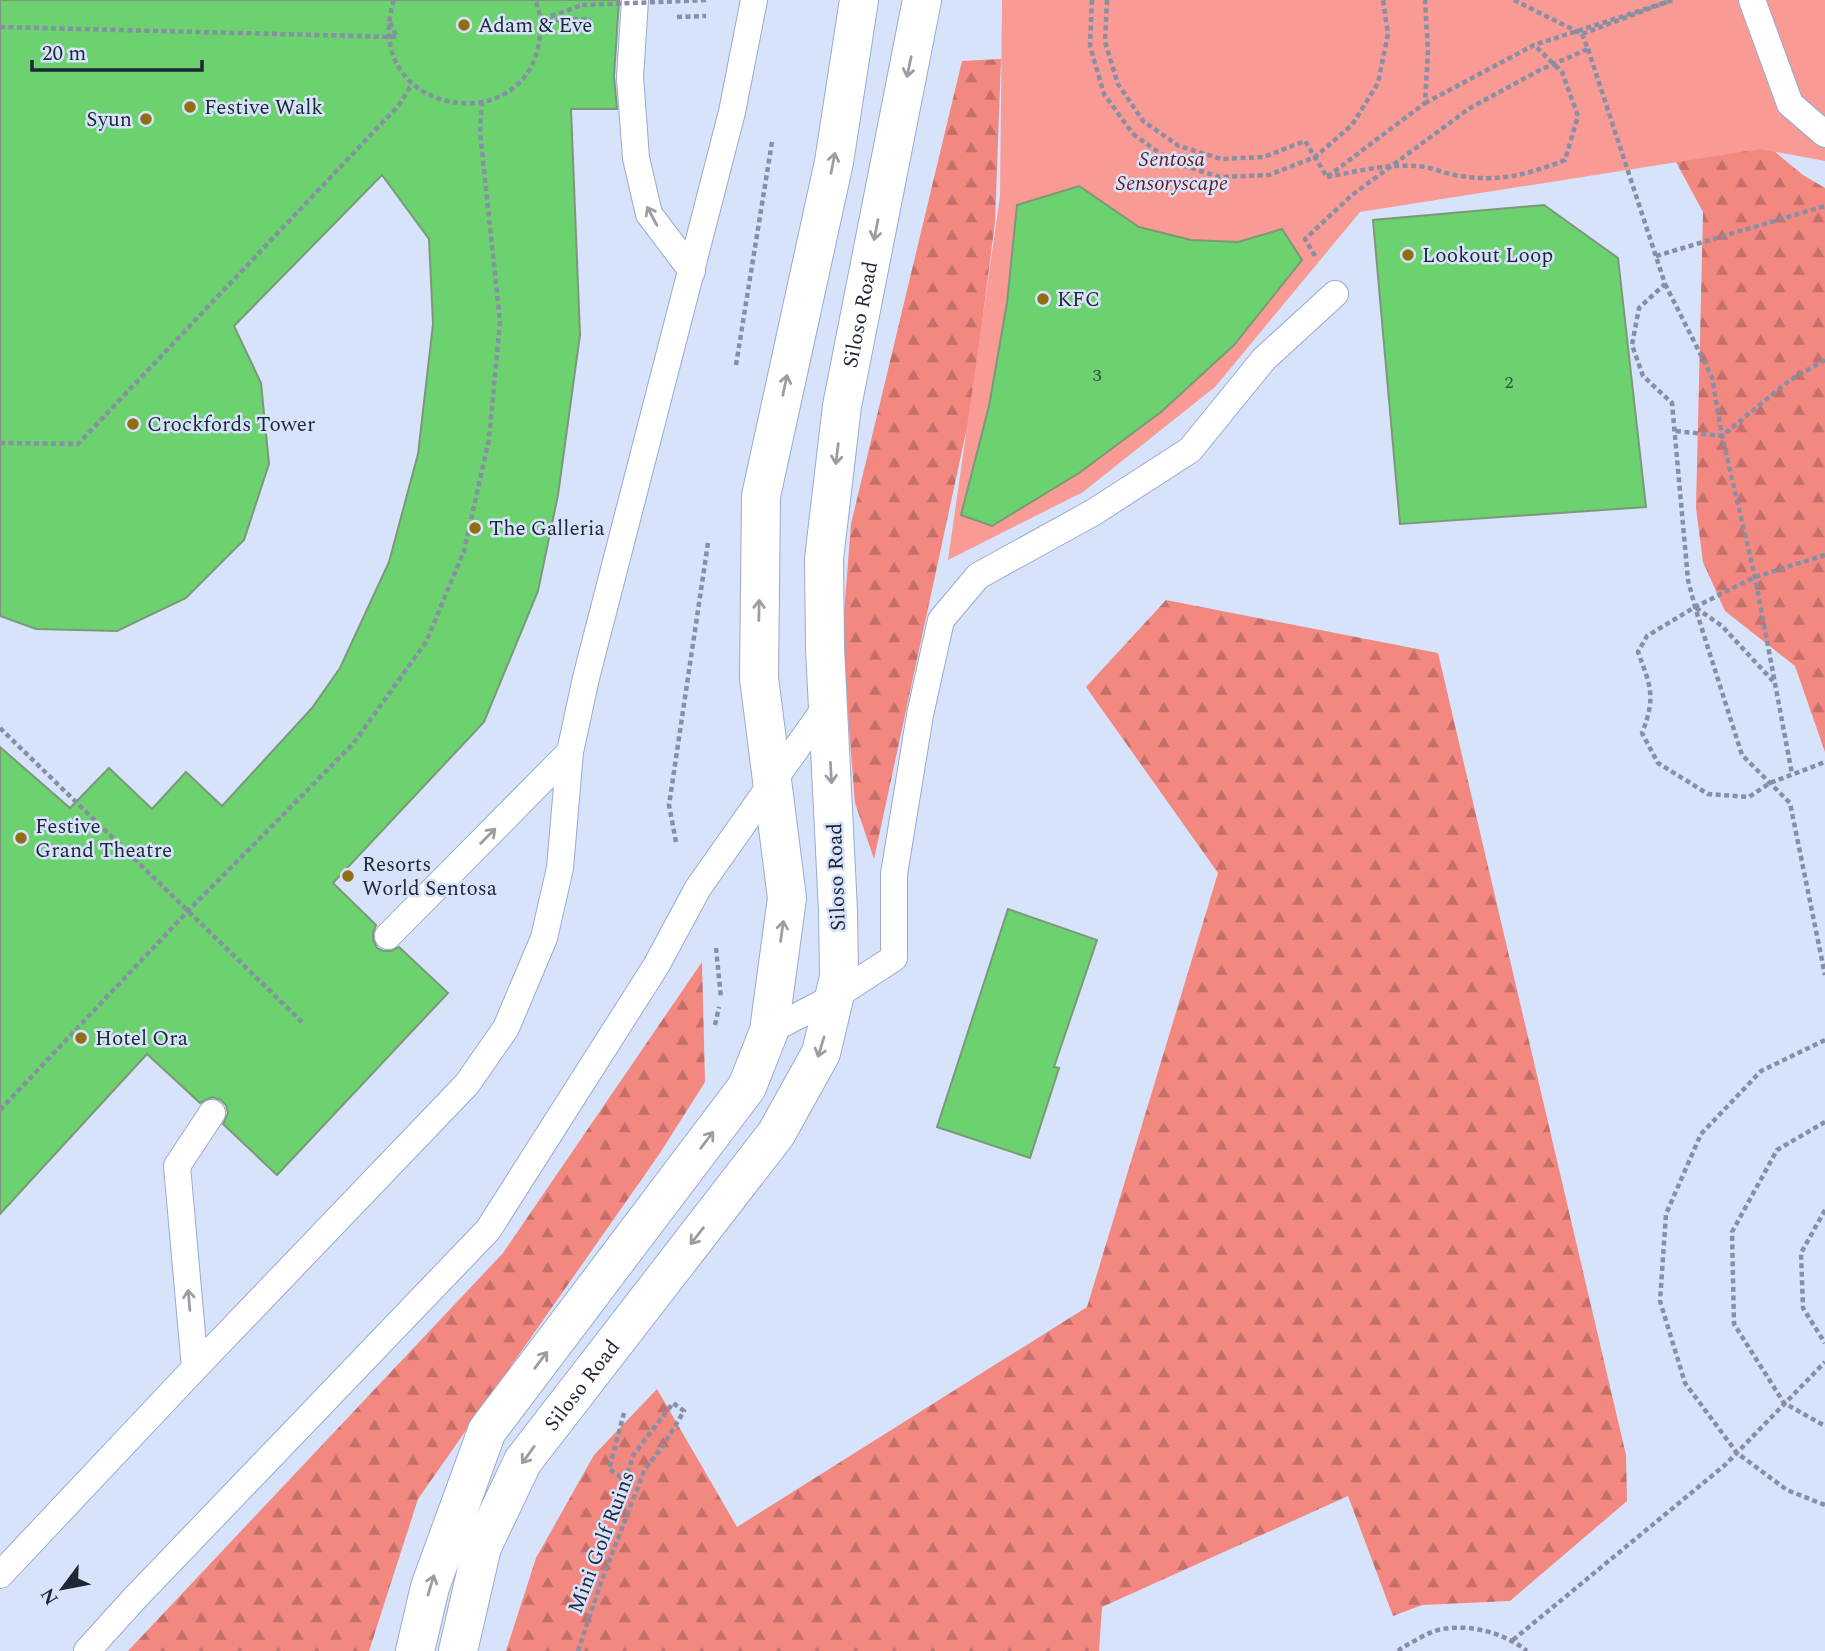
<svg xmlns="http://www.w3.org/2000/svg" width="1825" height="1651" font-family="Spectral,serif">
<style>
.forest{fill:url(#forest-firs)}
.park{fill:#f99a94}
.building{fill:#6cd16f;stroke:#7b997a;stroke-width:2}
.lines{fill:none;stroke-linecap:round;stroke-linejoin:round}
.lane-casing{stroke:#98aace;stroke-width:28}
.street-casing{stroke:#98aace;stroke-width:40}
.path{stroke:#868fa3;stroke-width:4.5;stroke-dasharray:5 3.5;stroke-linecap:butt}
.lane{stroke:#fff;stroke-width:26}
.street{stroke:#fff;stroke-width:38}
.path-bridge{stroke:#868fa3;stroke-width:4.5;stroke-dasharray:5 3.5;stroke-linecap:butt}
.oneway{stroke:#9a9da4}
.poi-dot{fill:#916e14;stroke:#d7e3fa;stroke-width:2.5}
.labels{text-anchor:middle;stroke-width:5;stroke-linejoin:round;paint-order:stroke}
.number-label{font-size:18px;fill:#325144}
.poi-label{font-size:21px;fill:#1f2635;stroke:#d7e3fa;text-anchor:start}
.park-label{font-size:21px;font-style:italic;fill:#6c181a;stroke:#d7e3fa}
.street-label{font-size:21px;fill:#1f2635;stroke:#d7e3fa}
</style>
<defs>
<pattern id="forest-firs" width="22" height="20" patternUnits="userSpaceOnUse" patternTransform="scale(1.75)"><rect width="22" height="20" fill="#f38881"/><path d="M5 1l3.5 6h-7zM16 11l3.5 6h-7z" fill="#c46f6a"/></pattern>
</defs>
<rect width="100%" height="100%" fill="#d7e3fa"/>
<!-- forest -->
<path class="forest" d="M1001,59L995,222L971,409L874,859L855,803L842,639L851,524L962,61Z
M1643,101L1724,110L1803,175L1825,188V752L1795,666L1725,611L1703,562L1696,508L1703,212Z
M1166,600L1438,653L1626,1455L1627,1501L1510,1601L1422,1605L1393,1616L1348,1496L1102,1607L1099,1651H506L536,1558L594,1455L657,1389L737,1527L1087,1307L1218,873L1086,687Z
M702,962L705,1082L660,1153L418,1499L369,1651H128L503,1253Z"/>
<!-- park -->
<path class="park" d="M1002,0H1825V161L1760,149L1360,212L1215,387L1083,492L948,560L1000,196Z"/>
<!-- building -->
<path class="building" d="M0,0H619L614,76L617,109H571L580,335L558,495L538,591L484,722L333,883L376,925L373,933V939L377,948L383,951H391L399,947L448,993L277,1175L223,1124L228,1113L226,1105L221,1100L212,1097L200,1103L147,1054L0,1214V747L70,808L109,768L152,809L186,772L222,806L312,708L340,668L389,562L418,454L433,324L429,239L382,175L234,326L261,383L269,464L244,540L186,598L117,631L36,629L0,616Z
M1079,186L1139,227L1191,240L1238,242L1282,229L1302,260L1234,345L1161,412L1079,473L992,526L961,515L989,406L1007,303L1017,205Z
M1544,205L1618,258L1646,507L1400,524L1373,220Z
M1008,909L1097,940L1054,1067L1059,1068L1030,1158L937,1127Z"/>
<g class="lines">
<!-- lane casing -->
<g class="lane-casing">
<path id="lane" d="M635,0L630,77L636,158L649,214L692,271
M1752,0L1790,104L1825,134
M388,936L570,752
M769,1031L834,997L894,958V874L920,715L941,620L978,576L1094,512L1190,450L1264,359L1335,294
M195,1368L177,1166L212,1113
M0,1575L195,1368L467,1084L506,1028L544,938L560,868L570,752L586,678L732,112L754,0
M87,1651L134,1599L488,1230L656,966L698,888L827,705"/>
</g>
<!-- street casing -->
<g class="street-casing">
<g id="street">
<path d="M415,1651L430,1587L487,1431L747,1087L769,1031L787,898L759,678L761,496L834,162L859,0"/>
<path id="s1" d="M458,1651L482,1547L523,1461L776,1134L821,1053L839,977L838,911L825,648L824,559L842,406L922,0"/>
</g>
</g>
<!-- path -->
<path class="path" d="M394,0C359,110 516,142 538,48C541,33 542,14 535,0
M1092,0L1090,46L1104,94L1133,134
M1107,0L1105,42L1118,84L1143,121L1179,146L1221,159L1264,157L1305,141L1327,177L1425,103L1428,51L1425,0
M1514,0L1582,34L1672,0
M677,17L706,16
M543,19L582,5
M539,20L591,19
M0,27L397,37L388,19
M1588,49L1665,284L1639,308L1632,345L1643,376L1672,403L1688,580L1695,607L1742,755L1790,803L1825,975
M1315,256L1305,239L1352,195L1470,108L1540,70L1588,49L1582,34
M1656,256L1825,206
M1665,284L1712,377L1722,436L1755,577L1792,774
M736,365L772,142
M1676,431L1722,436L1790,380L1825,360
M0,443L78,444L399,105L412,84
M1825,555L1755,577L1695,607L1647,636L1638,652C1651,687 1656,697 1642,733L1658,763L1708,794L1749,797L1770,783L1825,762
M1696,608L1722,626L1773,681
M0,728L302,1022
M676,842L669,805L708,543
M716,948L721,998
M715,1025L719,1007
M1825,1040L1761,1071L1701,1134L1666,1214L1660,1301L1685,1383L1737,1453L1787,1490L1825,1505
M0,1110L188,911L353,744L426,642L464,551L489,439L500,322L480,132L482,102
M1825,1122L1777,1150L1732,1232L1734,1324L1784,1403L1825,1426
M1825,1210L1801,1253L1803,1308L1825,1343
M1513,1640L1725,1465L1825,1362
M578,1651L601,1582L645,1469L663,1446L684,1411L673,1403L634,1454L625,1480L609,1469L624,1413
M1398,1651L1403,1647C1414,1642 1426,1633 1438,1630C1468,1623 1503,1632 1527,1651"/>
<!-- lane -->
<use href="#lane" class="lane"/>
<!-- street -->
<use href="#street" class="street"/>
<!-- path-bridge -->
<path class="path-bridge" d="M582,5L708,0
M1425,103L1534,45L1673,0
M1133,134L1172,162L1220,177L1269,175L1315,157L1352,125L1378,83L1388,34L1383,0
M1327,177C1357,171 1387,164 1418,166C1431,167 1443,173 1455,175C1497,183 1527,175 1565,160L1578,116L1562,72L1534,45"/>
</g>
<!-- one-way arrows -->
<defs><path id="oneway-shaft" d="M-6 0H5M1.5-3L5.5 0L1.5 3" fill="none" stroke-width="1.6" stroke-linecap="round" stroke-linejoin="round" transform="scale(1.75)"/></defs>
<g class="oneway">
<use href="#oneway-shaft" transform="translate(909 67) rotate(102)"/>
<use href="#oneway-shaft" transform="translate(833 163) rotate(-79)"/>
<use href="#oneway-shaft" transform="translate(652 216) rotate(-118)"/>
<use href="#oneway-shaft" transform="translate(876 230) rotate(101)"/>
<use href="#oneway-shaft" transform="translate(785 385) rotate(-78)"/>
<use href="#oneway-shaft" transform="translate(837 454) rotate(97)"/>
<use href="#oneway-shaft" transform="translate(759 610) rotate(-89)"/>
<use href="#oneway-shaft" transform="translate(831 773) rotate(87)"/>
<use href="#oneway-shaft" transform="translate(488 836) rotate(-45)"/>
<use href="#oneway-shaft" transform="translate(782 931) rotate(-82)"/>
<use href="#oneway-shaft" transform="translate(821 1047) rotate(107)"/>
<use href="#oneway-shaft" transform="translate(707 1140) rotate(-53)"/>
<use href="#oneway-shaft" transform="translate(697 1236) rotate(128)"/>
<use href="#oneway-shaft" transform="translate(189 1300) rotate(-95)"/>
<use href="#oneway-shaft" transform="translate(541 1360) rotate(-53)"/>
<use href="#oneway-shaft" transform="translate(528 1455) rotate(126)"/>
<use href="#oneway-shaft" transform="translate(431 1585) rotate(-73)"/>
</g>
<!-- markers -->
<g class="poi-dot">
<circle cx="464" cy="25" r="7"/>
<circle cx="190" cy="107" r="7"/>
<circle cx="146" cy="119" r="7"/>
<circle cx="1408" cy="255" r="7"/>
<circle cx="1043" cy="299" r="7"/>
<circle cx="133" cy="424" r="7"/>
<circle cx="475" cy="528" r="7"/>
<circle cx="21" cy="838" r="7"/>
<circle cx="348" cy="876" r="7"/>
<circle cx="81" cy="1038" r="7"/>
</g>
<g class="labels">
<!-- number labels -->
<g class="number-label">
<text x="1097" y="381">3</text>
<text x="1509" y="388">2</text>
</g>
<!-- poi labels -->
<g class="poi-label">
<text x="478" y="32">Adam &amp; Eve</text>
<text x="204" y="114">Festive Walk</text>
<text x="132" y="126" text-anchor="end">Syun</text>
<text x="1422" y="262">Lookout Loop</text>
<text x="1057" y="306">KFC</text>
<text x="147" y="431">Crockfords Tower</text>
<text x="489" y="535">The Galleria</text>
<text x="35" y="833">Festive<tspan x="35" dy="24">Grand Theatre</tspan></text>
<text x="362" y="871">Resorts<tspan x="362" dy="24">World Sentosa</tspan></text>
<text x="95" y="1045">Hotel Ora</text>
</g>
<!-- park labels -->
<g class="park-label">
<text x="1172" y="166">Sentosa<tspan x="1172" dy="24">Sensoryscape</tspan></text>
</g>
<!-- street labels -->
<g class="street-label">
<text dy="7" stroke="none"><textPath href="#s1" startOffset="1452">Siloso Road</textPath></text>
<text transform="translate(836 877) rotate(-92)" y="7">Siloso Road</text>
<text dy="7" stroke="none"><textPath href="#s1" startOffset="298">Siloso Road</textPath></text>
<text transform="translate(601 1542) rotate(-69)" y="7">Mini Golf Ruins</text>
</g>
</g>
<!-- north arrow -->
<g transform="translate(63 1588) rotate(238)" stroke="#d7e3fa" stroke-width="5" paint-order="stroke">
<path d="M0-5L12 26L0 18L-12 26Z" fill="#1f2635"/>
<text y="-10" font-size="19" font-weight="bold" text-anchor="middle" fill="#1f2635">N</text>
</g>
<!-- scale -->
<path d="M32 60v10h170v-10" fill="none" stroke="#1f2635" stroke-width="3.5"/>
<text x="42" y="60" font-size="21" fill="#1f2635" stroke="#d7e3fa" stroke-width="5" paint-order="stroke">20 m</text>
</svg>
